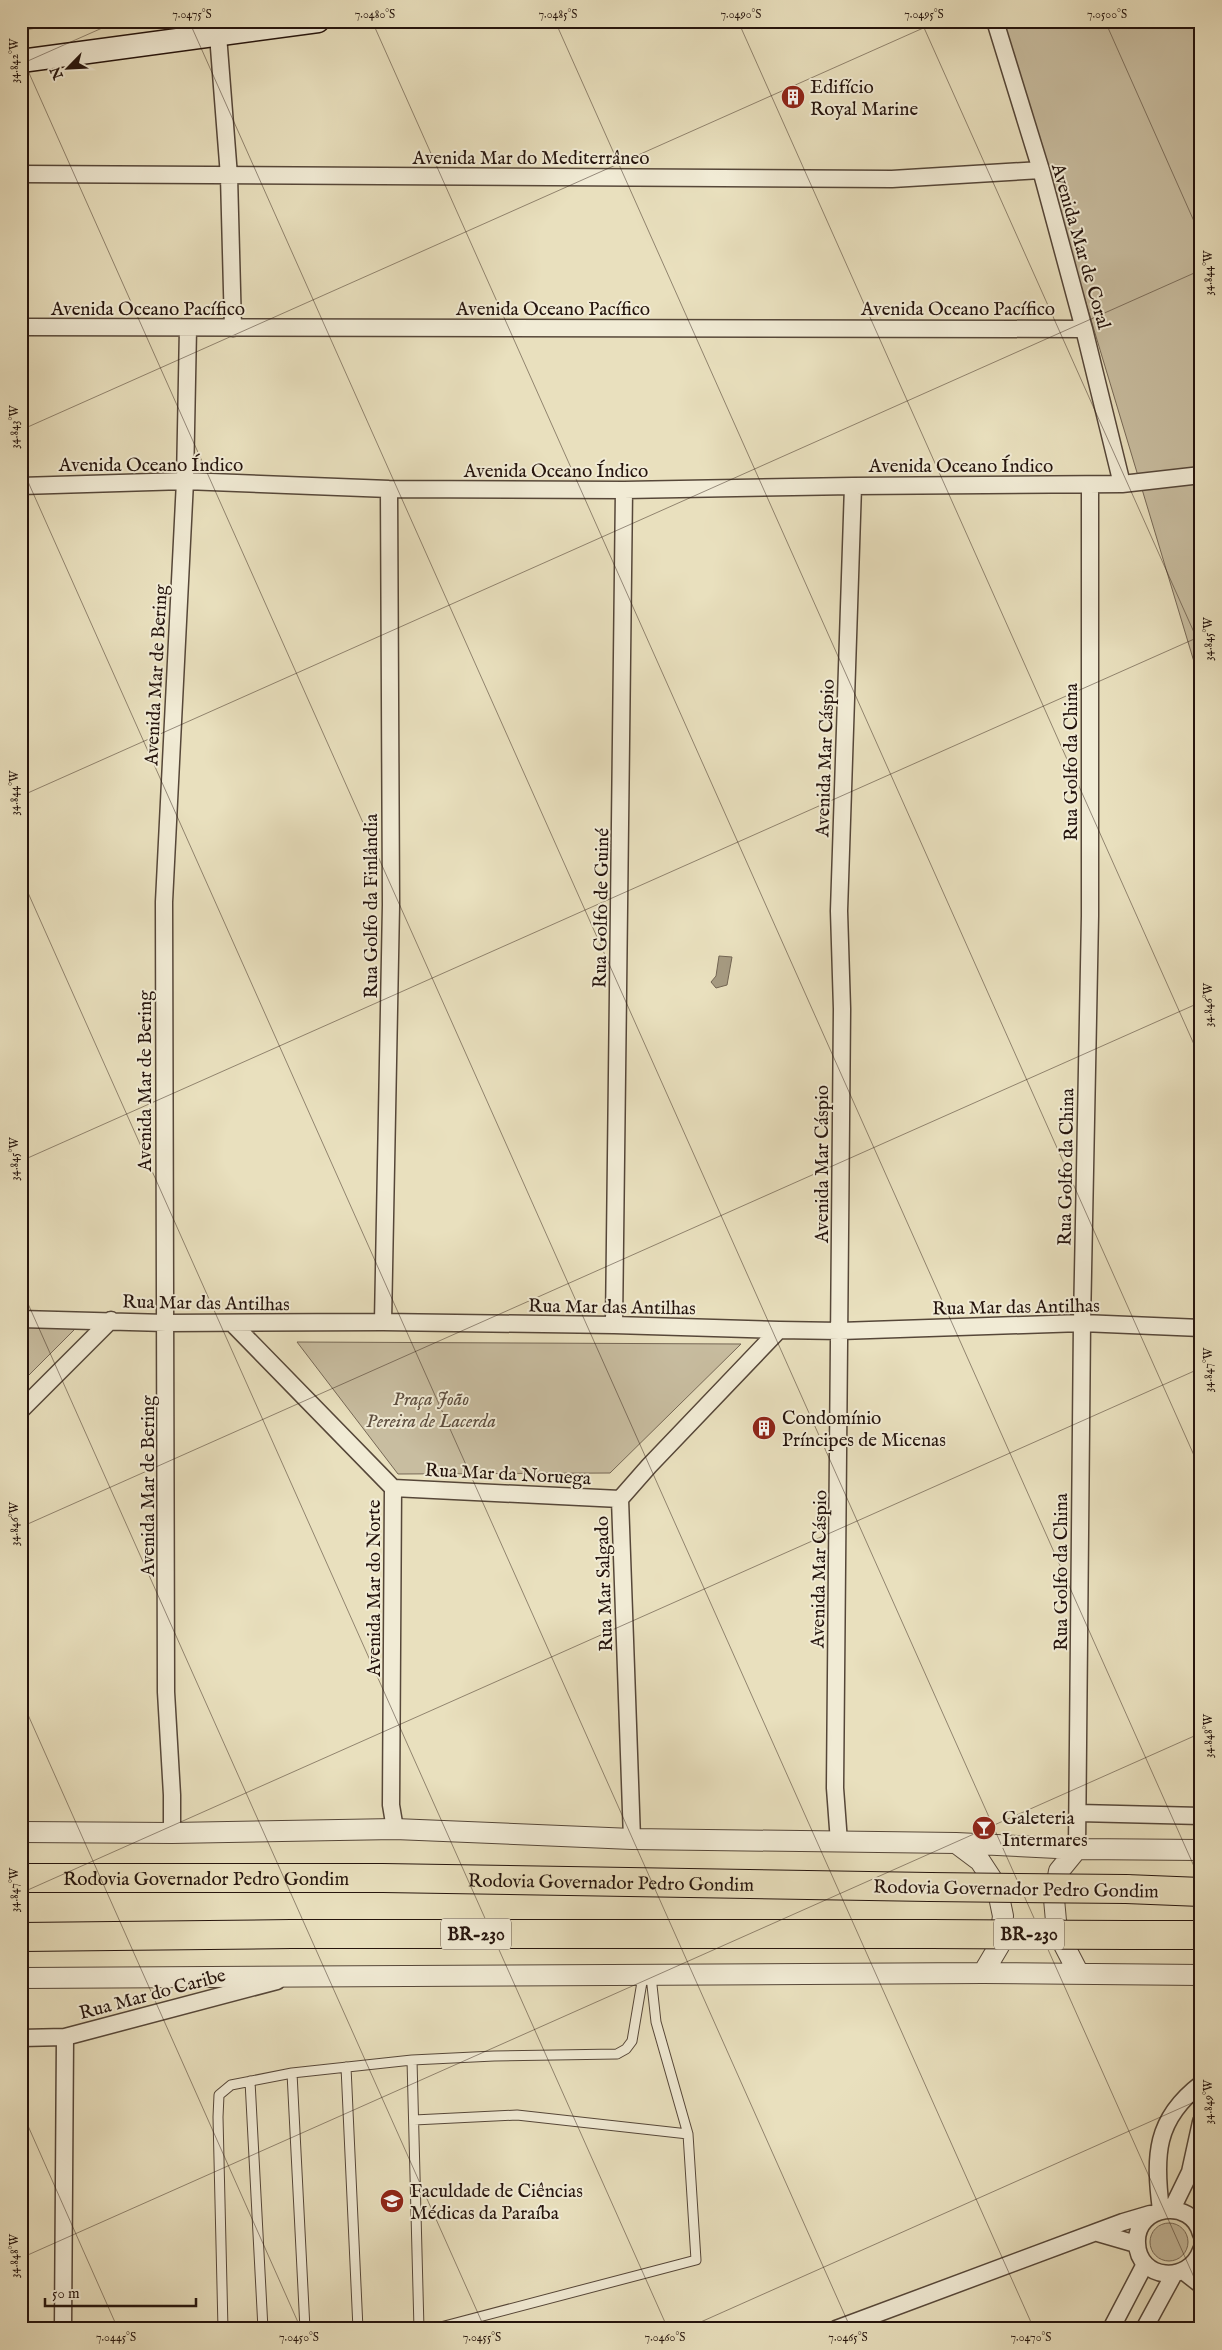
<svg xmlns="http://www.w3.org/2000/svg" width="1222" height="2350" font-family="'IM FELL English',serif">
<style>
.green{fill:#c8bda0;stroke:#766856}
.water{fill:#a69b82;stroke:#726553}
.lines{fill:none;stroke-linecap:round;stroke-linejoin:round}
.service-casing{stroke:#564739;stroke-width:11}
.minor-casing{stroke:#564739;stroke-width:19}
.tertiary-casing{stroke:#564739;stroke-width:22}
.secondary-casing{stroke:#25140d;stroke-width:25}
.trunk-casing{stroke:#25140d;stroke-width:30}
.service{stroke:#f1ebd5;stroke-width:9}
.minor{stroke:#f1ebd5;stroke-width:16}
.tertiary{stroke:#f1ebd5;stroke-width:20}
.secondary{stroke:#f1ebd5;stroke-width:22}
.trunk{stroke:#e9e0be;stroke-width:28}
.trunk-bridge-casing{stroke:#25140d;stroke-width:30;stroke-linecap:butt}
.trunk-bridge{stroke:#e9e0be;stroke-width:28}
.ticks{fill:none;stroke:#25140d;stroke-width:1;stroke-opacity:0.45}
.labels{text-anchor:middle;stroke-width:4;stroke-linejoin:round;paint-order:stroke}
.shield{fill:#f1ebd5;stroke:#625449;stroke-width:1}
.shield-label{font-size:18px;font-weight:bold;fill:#25140d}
.poi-label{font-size:19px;fill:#25140d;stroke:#f1ebd5;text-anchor:start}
.street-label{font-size:19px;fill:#25140d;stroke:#f1ebd5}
.park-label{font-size:19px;font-style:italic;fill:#5e4f40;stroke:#f1ebd5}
.neatline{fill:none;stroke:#25140d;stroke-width:2}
.ticks-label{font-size:12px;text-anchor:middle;fill:#25140d}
</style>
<rect width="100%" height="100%" fill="#e9e0be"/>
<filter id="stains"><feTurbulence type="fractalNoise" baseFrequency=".004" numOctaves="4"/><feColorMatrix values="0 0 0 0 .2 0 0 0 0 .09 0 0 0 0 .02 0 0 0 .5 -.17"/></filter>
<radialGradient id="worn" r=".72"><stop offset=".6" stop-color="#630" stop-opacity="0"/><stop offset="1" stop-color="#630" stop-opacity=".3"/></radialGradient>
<!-- green -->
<path class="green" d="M21,21H97L21,30Z
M1001,21H1201V685Z
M21,1326H78L21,1383Z
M297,1342L741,1344L610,1473L398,1474Z
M1150 2242a19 19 0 1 1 38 0a19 19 0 1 1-38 0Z"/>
<!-- water -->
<path class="water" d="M719,956L732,957L727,985L716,988L711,982L716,976Z"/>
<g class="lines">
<!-- service casing -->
<g class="service-casing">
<path id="service" d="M412,2060L419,2329
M346,2067L358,2329
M292,2073L305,2329
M250,2081L263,2329
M414,2120L517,2115L688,2134
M223,2329L218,2117L219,2095L231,2085L292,2073L412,2060L494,2056L617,2054L626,2049L632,2041L643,1976
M433,2329L696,2260L688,2134L656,2022L651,1976"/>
</g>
<!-- minor casing -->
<g class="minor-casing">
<path id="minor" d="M995,21L1041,170L1084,329L1122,484
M218,35L229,176L233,328
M21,174L892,179L1041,170
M21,327L1084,329
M21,486L185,481L389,489L624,490L853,486L1122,484L1201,475
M21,1319L166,1323L383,1322L614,1325L779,1330L840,1331L1082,1323L1201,1328
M383,1322L391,905L389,489
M232,1323L393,1488L391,1805L395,1829
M614,1325L624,490
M21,1410L111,1320
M393,1488L620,1499
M1079,1813L1201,1816
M172,1833V1795L166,1692L164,902L185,481L188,328
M632,1839L620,1499L649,1466L779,1330
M839,1842L835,1788L842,1009L839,911L853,486
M1077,1849L1082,1323L1090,916V485
M21,2038L65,2037L277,1981
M1172,2209L1190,2172L1201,2122
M1161,2210C1154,2156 1155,2119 1201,2084
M1098,2233L1136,2244
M1201,2234C1192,2197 1135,2205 1137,2243C1138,2280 1189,2285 1201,2250
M1183,2271L1201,2285
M63,2329L65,2037
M836,2329L1123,2222L1150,2214
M1111,2329L1145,2264
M1144,2329L1174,2274"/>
</g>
<!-- tertiary casing -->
<g class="tertiary-casing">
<path id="tertiary" d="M21,1832L172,1833L395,1829L632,1839L956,1843L1077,1849L1201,1850
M956,1843L980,1861L997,1887L1003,1916L999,1946L983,1973
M1077,1849L1059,1871L1054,1899L1056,1921L1064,1945L1079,1974
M21,1978L983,1973L1201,1975"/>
</g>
<!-- secondary casing -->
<g class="secondary-casing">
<path id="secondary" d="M21,61L318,21"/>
</g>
<!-- trunk casing -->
<g class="trunk-casing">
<g id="trunk">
<path id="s1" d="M21,1878H383L930,1887"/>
<path d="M1126,1889L1201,1892"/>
<path d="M1127,1935H1201"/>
<path d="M21,1937L291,1934H931"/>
</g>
</g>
<!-- service -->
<use href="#service" class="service"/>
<!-- minor -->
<use href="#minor" class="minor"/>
<!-- tertiary -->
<use href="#tertiary" class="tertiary"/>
<!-- secondary -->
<use href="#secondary" class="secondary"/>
<!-- trunk -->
<use href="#trunk" class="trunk"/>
<!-- trunk-bridge casing -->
<g class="trunk-bridge-casing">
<path id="trunk-bridge" d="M930,1887L1126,1889
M931,1934L1127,1935"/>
</g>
<!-- trunk-bridge -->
<use href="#trunk-bridge" class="trunk-bridge"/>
</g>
<!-- ticks -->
<path class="ticks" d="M189,21L1201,2293M372,21L1201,1882M555,21L1201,1471M738,21L1201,1060M921,21L1201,648M1105,21L1201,237M21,55L1034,2329M21,64L118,21M21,430L939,21M21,466L851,2329M21,796L1201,270M21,877L668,2329M21,1161L1201,636M21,1288L485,2329M21,1527L1201,1002M21,1699L301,2329M21,1893L1201,1368M21,2110L118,2329M21,2258L1201,1733M685,2329L1201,2099"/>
<!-- icons -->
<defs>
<g id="building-disc" transform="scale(1.25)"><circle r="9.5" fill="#8f2418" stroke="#f1ebd5"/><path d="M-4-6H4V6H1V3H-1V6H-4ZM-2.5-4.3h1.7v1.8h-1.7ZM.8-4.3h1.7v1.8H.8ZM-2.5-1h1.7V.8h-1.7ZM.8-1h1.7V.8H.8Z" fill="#fff"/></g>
<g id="bar-disc" transform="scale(1.25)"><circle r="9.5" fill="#8f2418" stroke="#f1ebd5"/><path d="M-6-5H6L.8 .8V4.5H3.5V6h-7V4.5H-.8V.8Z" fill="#fff"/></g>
<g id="university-disc" transform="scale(1.25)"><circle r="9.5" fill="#8f2418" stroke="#f1ebd5"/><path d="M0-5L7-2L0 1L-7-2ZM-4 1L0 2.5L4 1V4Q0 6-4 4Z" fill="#fff"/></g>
</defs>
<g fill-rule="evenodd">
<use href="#building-disc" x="793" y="97"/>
<use href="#building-disc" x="764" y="1428"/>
<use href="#bar-disc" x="984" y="1828"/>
<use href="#university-disc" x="392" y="2201"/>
</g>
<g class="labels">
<!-- shield labels -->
<g class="shield">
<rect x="441" y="1918.5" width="70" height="31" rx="4"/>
<rect x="994" y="1918.5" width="70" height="31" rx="4"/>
</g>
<g class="shield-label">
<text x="476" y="1940">BR-230</text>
<text x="1029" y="1940">BR-230</text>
</g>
<!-- poi labels -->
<g class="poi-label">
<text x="810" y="93">Edifício<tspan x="810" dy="22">Royal Marine</tspan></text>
<text x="782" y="1424">Condomínio<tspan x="782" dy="22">Príncipes de Micenas</tspan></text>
<text x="1002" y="1824">Galeteria<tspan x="1002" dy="22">Intermares</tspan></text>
<text x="410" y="2197">Faculdade de Ciências<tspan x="410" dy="22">Médicas da Paraíba</tspan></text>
</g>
<!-- street labels -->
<g class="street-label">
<text x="531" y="164">Avenida Mar do Mediterrâneo</text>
<text transform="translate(1082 246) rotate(74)" y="7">Avenida Mar de Coral</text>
<text x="148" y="315">Avenida Oceano Pacífico</text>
<text x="553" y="315">Avenida Oceano Pacífico</text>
<text x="958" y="315">Avenida Oceano Pacífico</text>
<text x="151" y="471">Avenida Oceano Índico</text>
<text x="961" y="472">Avenida Oceano Índico</text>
<text x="556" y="477">Avenida Oceano Índico</text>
<text transform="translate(155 675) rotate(-87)" y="7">Avenida Mar de Bering</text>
<text transform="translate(824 758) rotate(-88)" y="7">Avenida Mar Cáspio</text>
<text transform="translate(1070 762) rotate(-90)" y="7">Rua Golfo da China</text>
<text transform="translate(370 906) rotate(-90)" y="7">Rua Golfo da Finlândia</text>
<text transform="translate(600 908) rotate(-89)" y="7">Rua Golfo de Guiné</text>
<text transform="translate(144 1081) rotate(-90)" y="7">Avenida Mar de Bering</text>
<text transform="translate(821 1164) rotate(-90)" y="7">Avenida Mar Cáspio</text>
<text transform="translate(1065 1167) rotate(-89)" y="7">Rua Golfo da China</text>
<text transform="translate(206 1302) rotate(1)" y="7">Rua Mar das Antilhas</text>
<text transform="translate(612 1306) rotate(1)" y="7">Rua Mar das Antilhas</text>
<text transform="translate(1016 1306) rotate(-1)" y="7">Rua Mar das Antilhas</text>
<text transform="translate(508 1473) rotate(3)" y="7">Rua Mar da Noruega</text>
<text transform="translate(147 1486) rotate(-90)" y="7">Avenida Mar de Bering</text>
<text transform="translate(818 1569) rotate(-89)" y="7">Avenida Mar Cáspio</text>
<text transform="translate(1060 1572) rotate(-90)" y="7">Rua Golfo da China</text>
<text transform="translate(603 1584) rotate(-92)" y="7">Rua Mar Salgado</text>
<text transform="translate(373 1588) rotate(-90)" y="7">Avenida Mar do Norte</text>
<text dy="7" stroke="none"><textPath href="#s1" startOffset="185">Rodovia Governador Pedro Gondim</textPath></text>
<text dy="7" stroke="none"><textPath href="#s1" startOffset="590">Rodovia Governador Pedro Gondim</textPath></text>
<text transform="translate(1016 1888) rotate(1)" y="7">Rodovia Governador Pedro Gondim</text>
<text transform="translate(152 1993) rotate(-15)" y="7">Rua Mar do Caribe</text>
</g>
<!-- park labels -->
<g class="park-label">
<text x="431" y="1405">Praça João<tspan x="431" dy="22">Pereira de Lacerda</tspan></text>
</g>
</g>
<!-- margin -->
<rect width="1222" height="2350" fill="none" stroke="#e9e0be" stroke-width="55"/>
<!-- north arrow -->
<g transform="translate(68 68) rotate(246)" stroke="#f1ebd5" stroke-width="4" paint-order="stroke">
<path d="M0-4L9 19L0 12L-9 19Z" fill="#25140d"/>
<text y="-8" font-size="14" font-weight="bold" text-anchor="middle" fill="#25140d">N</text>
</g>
<!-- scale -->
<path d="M45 2298v8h151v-8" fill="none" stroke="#25140d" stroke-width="2.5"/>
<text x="52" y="2298" font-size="15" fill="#25140d" stroke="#f1ebd5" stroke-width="4" paint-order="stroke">50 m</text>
<rect x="28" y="28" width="1166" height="2294" class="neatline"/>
<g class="ticks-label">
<text x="192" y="18">7.0475°S</text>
<text x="375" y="18">7.0480°S</text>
<text x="558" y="18">7.0485°S</text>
<text x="741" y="18">7.0490°S</text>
<text x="924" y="18">7.0495°S</text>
<text x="1107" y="18">7.0500°S</text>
<text transform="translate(14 61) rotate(-90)" y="4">34.842°W</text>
<text transform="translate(1208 273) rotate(-90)" y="4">34.844°W</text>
<text transform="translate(14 427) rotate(-90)" y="4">34.843°W</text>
<text transform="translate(1208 639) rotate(-90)" y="4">34.845°W</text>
<text transform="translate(14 793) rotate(-90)" y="4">34.844°W</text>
<text transform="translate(1208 1005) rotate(-90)" y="4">34.846°W</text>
<text transform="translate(14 1159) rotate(-90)" y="4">34.845°W</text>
<text transform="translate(1208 1370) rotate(-90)" y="4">34.847°W</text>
<text transform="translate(14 1524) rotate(-90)" y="4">34.846°W</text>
<text transform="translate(1208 1736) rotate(-90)" y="4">34.848°W</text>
<text transform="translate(14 1890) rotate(-90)" y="4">34.847°W</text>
<text transform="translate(1208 2102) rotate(-90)" y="4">34.849°W</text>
<text transform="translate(14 2256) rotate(-90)" y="4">34.848°W</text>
<text x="116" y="2341">7.0445°S</text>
<text x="299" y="2341">7.0450°S</text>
<text x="482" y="2341">7.0455°S</text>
<text x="665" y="2341">7.0460°S</text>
<text x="848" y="2341">7.0465°S</text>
<text x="1031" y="2341">7.0470°S</text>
</g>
<rect width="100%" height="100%" filter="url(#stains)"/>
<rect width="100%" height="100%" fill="url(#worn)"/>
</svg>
